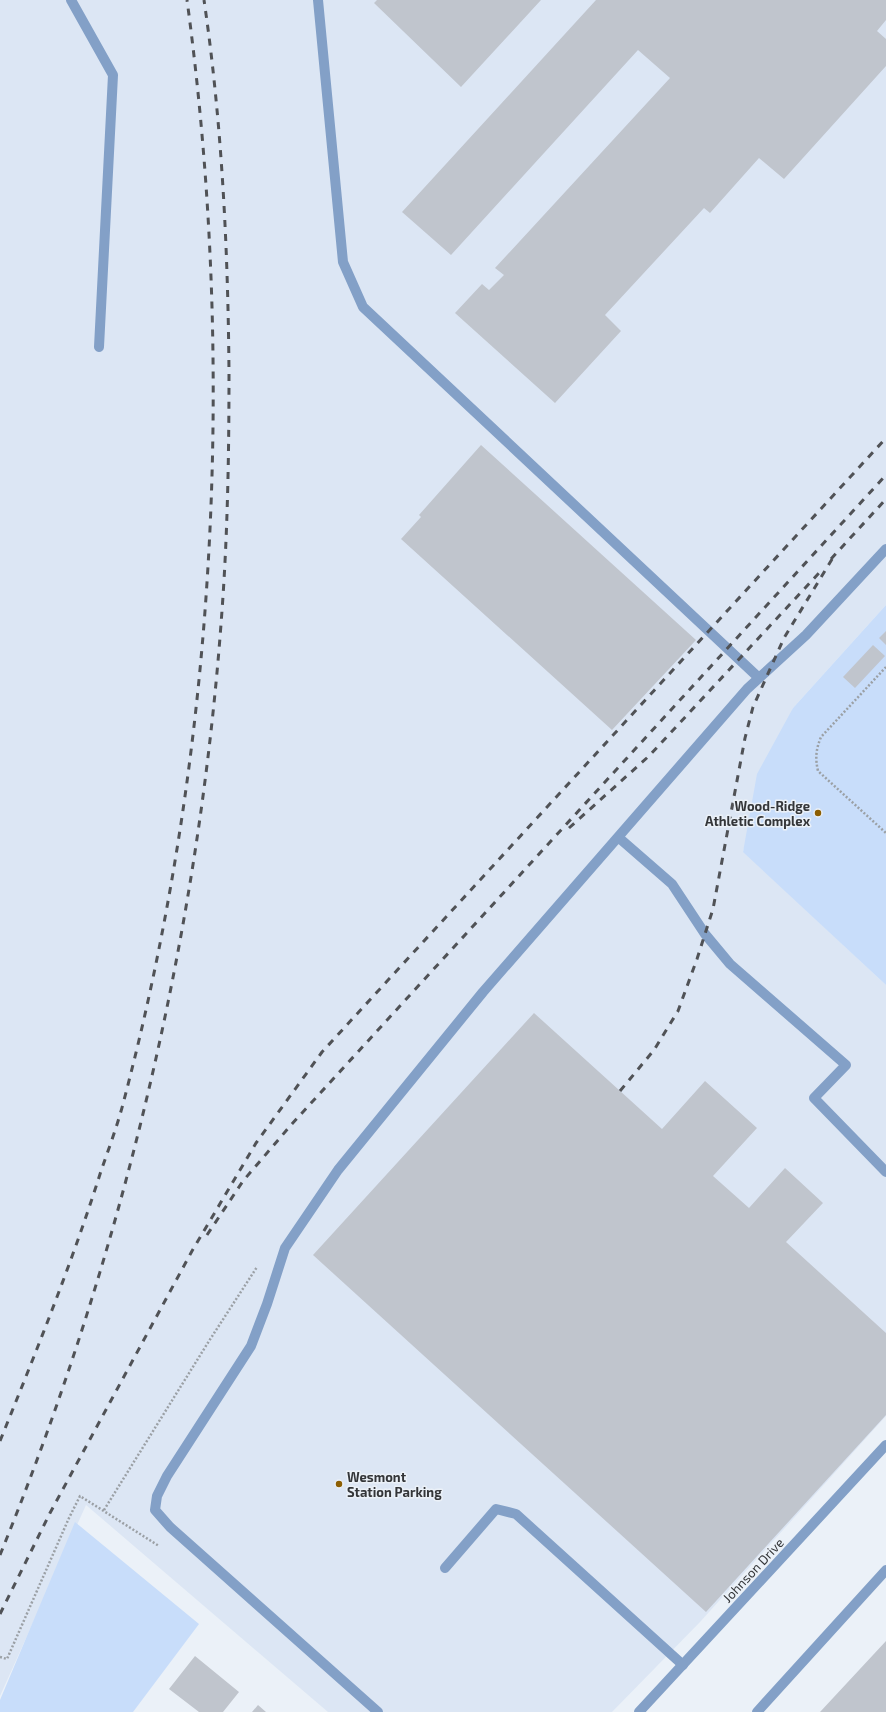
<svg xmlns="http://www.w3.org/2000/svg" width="886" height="1712" font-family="'Exo 2',sans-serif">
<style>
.built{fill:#dce6f4}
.green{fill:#c8ddfa}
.building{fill:#c0c5cd}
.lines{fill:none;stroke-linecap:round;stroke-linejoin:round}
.path{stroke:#9ba0a5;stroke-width:2.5;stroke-dasharray:2 2;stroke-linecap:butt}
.service{stroke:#83a0c7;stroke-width:10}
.minor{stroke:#83a0c7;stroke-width:10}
.rail{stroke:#505256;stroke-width:3;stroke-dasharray:7 7;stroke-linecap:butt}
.poi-dot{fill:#8c5e03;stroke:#ebf1f8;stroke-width:1.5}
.labels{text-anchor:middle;stroke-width:3;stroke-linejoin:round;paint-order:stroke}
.poi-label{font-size:13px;font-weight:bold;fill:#343639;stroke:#ebf1f8;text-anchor:end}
.street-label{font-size:13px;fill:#343639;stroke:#ebf1f8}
</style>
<rect width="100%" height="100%" fill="#ebf1f8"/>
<!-- built -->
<path class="built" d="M0,0H886V605L793,708L743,851L886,985V1416L700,1622L612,1712H328L86,1505L0,1696Z"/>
<!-- green -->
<path class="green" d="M886,605V985L743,852L757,774L793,708Z
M75,1522L199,1624L133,1712H0V1700Z"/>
<!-- building -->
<path class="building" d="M377,0H541L461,87L374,3Z
M596,0H886V20L877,31L886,39V66L784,179L759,158L710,213L704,208L605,315L621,331L555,403L455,313L482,284L489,290L504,275L495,268L670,78L638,50L451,255L402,212Z
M481,445L696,640L612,730L401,539L421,517L419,515Z
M886,631V645L879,638Z
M873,645L885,656L855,688L843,677Z
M534,1013L662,1129L705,1081L757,1128L713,1176L749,1208L785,1168L823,1203L786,1242L886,1333V1415L706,1612L313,1255Z
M886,1641V1712H820Z
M195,1656L239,1692L223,1712H199L169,1689Z
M258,1705L266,1712H252Z"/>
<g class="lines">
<!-- path -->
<path class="path" d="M886,667L821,737C816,749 815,758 818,771L886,833
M104,1510L209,1341L257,1267
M0,1657L7,1659L69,1518L80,1496L159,1546"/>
<!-- service -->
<path class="service" d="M71,0L113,75L99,347
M318,0L343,262L363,307L759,678L747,689L483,992L338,1170L285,1248L267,1304L251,1346L167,1476L157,1496L155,1510L170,1527L378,1712
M759,678L806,635L886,549
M618,837L672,884L705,934L730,964L846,1065L814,1098L886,1172
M445,1568L496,1509L516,1514L683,1665
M757,1712L886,1570"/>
<!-- minor -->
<path class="minor" d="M639,1712L886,1445"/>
<!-- rail -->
<path class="rail" d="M831,559L886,499
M569,828L649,756L819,573
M620,1091L654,1050L678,1011L697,959L713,909L745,738L753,707L784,638L834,556
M207,1235L243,1181L291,1125L886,475
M0,1441C36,1352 72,1263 101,1171C109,1148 118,1124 124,1100C217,747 236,362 187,0
M0,1555C126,1246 204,914 224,580C228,512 229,442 229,373C228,249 222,123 204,0
M0,1614L50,1513L192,1251L256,1143L322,1052L886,438"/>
</g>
<!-- markers -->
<g class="poi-dot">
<circle cx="818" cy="813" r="4"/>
<circle cx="339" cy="1484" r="4"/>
</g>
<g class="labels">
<!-- poi labels -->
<g class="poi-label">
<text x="810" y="811">Wood-Ridge<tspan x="810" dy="15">Athletic Complex</tspan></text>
<text x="347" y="1482" text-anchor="start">Wesmont<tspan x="347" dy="15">Station Parking</tspan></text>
</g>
<!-- street labels -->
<g class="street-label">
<text transform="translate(753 1570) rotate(-47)" y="5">Johnson Drive</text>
</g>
</g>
</svg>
